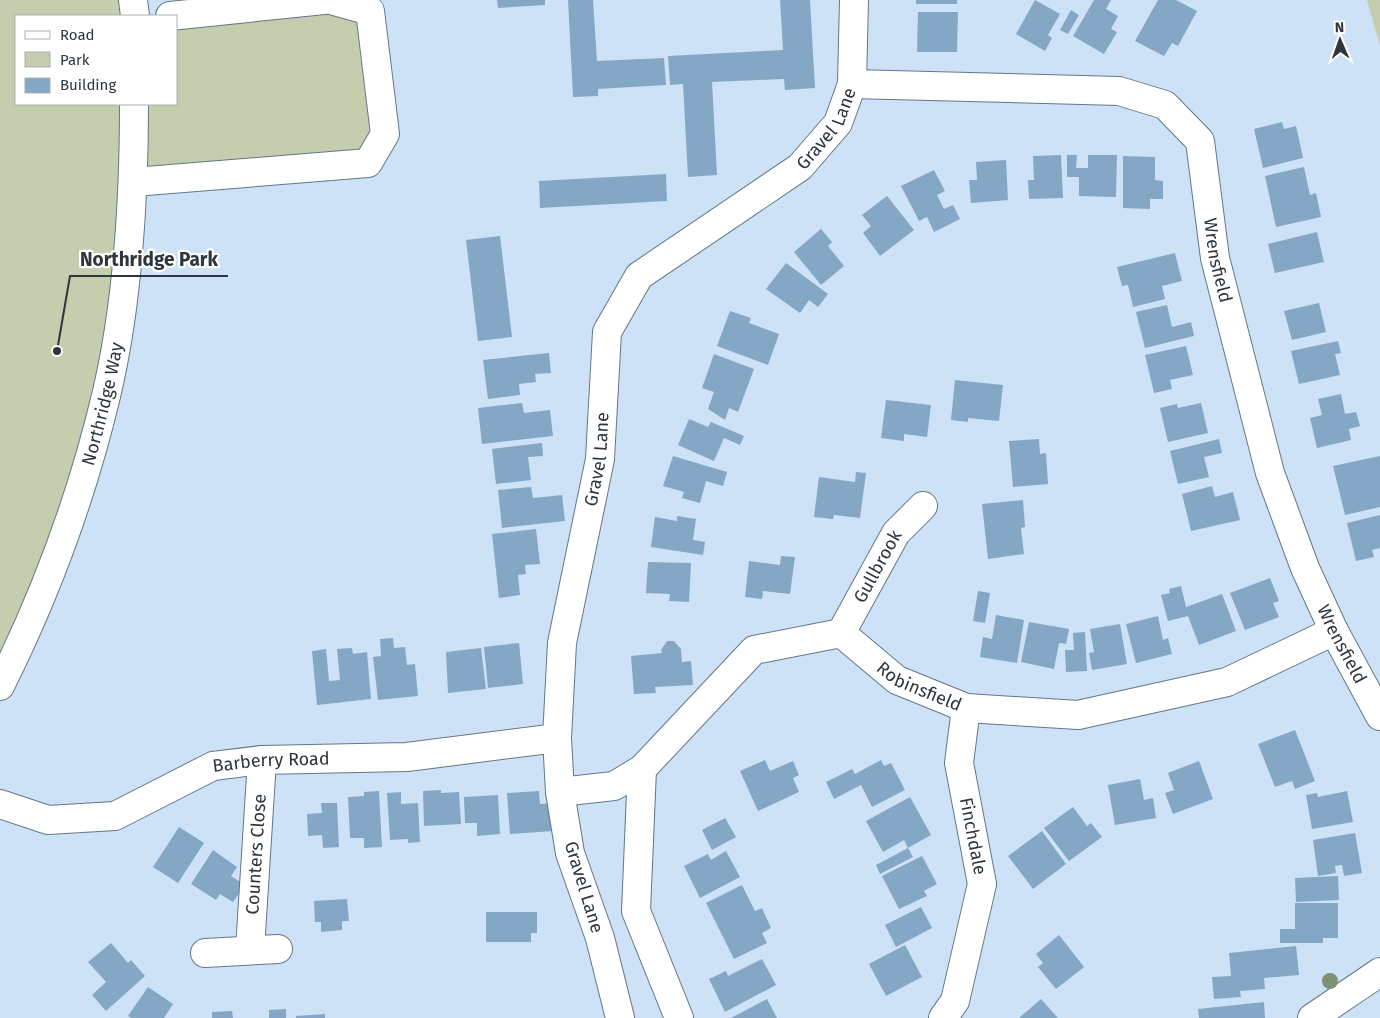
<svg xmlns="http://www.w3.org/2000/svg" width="1380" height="1018" font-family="'Fira Sans',sans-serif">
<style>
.green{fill:#c4cdad}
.building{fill:#84a7c5}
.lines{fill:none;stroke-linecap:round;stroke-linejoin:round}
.minor-casing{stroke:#637788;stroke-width:30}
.tertiary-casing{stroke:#637788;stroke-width:30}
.minor{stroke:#fff;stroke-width:28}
.tertiary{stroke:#fff;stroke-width:28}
.tree{fill:#7f9073}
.labels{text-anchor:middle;stroke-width:4.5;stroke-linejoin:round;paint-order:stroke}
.street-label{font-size:18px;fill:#2d363d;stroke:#fff}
.leader{fill:none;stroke:#2d363d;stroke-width:2}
.callout-dot{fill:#2d363d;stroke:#fff;stroke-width:2}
.callout-label{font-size:19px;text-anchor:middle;font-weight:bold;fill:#2d363d;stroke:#fff;stroke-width:4.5;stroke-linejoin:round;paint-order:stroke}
</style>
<rect width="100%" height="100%" fill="#cde2f6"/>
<!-- green -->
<path class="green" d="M0,0H126L133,16H16V104H176V16L370,11L385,134L368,163L134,182L106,395L0,686Z
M1367,0H1380V46Z"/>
<!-- building -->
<path class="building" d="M497,0H545V5L498,8Z
M568,0H593L597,61L664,58L666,85L598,89V96L573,97Z
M780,0H810L815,88L785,90L784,79L712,82L717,175L688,177L683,84L670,85L668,56L783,50Z
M916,0H957V4H916Z
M1035,0L1060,14L1048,35L1052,38L1045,51L1016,34Z
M1094,0H1111L1106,9L1118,16L1111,29L1117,32L1104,54L1073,36Z
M1158,0H1176L1197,11L1178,46L1172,43L1164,56L1135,41Z
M1071,10L1079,15L1068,34L1060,30Z
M918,12H958L957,52H917Z
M1282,122L1284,129L1296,126L1303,158L1263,168L1254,129Z
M1061,155L1063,198L1029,199L1028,180H1034L1033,156Z
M1067,155H1077L1076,168H1088V155H1117L1116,197L1079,196V177H1067Z
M1123,156L1155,157V180L1163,181V199H1150V209L1123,208Z
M1006,160L1008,200L971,203L969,180H977L976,162Z
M1304,167L1310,195L1316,193L1321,217L1276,227L1265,176Z
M934,170L945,191L937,195L944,209L953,205L960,219L934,232L927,217L919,221L901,186Z
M666,174L667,201L540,208L539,181Z
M887,196L914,230L880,256L863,233L871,226L862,215Z
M821,229L832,242L828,246L844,266L821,285L794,252Z
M1317,232L1324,262L1275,273L1268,244Z
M500,236L512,337L478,341L466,240Z
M1175,253L1182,281L1162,286L1165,299L1133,307L1128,285L1122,286L1117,267Z
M786,263L828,294L818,307L809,300L800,313L766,289Z
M1319,303L1326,332L1292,340L1284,311Z
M1167,305L1172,327L1191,322L1194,336L1145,348L1136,312Z
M730,311L751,318L749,323L779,334L768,365L717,346Z
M1338,341L1341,353L1335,354L1340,375L1299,384L1291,351Z
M1186,346L1193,375L1170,380L1172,389L1154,393L1145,355Z
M549,353L551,373L535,374L536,382L519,384L520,395L488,399L483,360Z
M714,354L754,369L738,412L729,408L725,420L708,409L714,392L702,388Z
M955,380L1003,385L999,421L968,418V422L951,420Z
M1341,394L1345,414L1356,412L1360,426L1349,429L1351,440L1317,448L1310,418L1322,415L1318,399Z
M886,400L931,405L927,437L904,434V441L881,438Z
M522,403L524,413L550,410L553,436L482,444L478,408Z
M1201,403L1208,433L1168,442L1160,408L1177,404L1178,408Z
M689,419L708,427L711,422L744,436L740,445L724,438L714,461L678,445Z
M1039,439L1040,454L1046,453L1048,484L1013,487L1009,441Z
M1219,439L1222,453L1204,457L1209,477L1178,484L1170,451Z
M542,443L543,456L528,457L531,480L496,484L492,449Z
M673,456L727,472L723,486L706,481L700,503L682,498L684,492L663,486Z
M1380,456V507L1345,515L1333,466Z
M856,472L866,473L860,518L834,515L833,519L814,517L819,477L855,482Z
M1212,486L1215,497L1233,492L1240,520L1191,531L1182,494Z
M531,487L533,498L562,495L565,521L502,528L498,490Z
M1023,500L1025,527L1021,528L1024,554L988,559L982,504Z
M1380,515V548L1372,550L1374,557L1356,561L1347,523Z
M677,516L696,519L693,540L705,542L703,555L651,547L655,517L677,521Z
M536,529L540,564L525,565L526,574L518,575L520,595L499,598L492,534Z
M781,556L795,557L790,594L763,591L762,599L745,597L749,561L780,565Z
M648,562L691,563L689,602L669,601L670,594L646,593Z
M1270,578L1279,601L1273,603L1279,617L1245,630L1230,593Z
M1181,586L1186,607L1222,594L1236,631L1199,645L1188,616L1168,621L1161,595L1170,593L1169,589Z
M978,591L990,593L985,623L973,621Z
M996,615L1024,620L1017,663L980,657L983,637L992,639Z
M1158,616L1163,640L1168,638L1172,654L1136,663L1126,624Z
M1029,622L1069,629L1066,644L1059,643L1054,669L1021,662Z
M1120,624L1127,664L1092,670L1089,653L1094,652L1090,629Z
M1085,632L1087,671L1066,672L1065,650H1074L1073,633Z
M393,638L394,648L405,647L407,665L415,664L418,696L378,700L373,657L381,656L380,639Z
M667,641H674L681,649L682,662L691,661L693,685L655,687L656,693L634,694L631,656L662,653L661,650Z
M519,643L523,684L488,688L484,647Z
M352,648L353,654L367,652L371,699L317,705L312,651L326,649L329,681L340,680L337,649Z
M481,648L486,689L448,693L446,652Z
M1295,730L1315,781L1295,789L1292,781L1275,787L1258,744Z
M765,760L770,771L793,761L799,775L793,778L799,792L758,811L740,771Z
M881,760L884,766L891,763L905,790L872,807L861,785L834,799L826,782L852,769L855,774Z
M1199,761L1213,799L1173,814L1165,793L1174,790L1168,773Z
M1140,779L1144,800L1153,798L1156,818L1115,825L1108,785Z
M441,790V793L459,792L461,824L424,826L423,791Z
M379,791L382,847L364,848V838H350L348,797L364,796V792Z
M539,791L540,804L552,803L554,831L510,834L507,793Z
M1347,791L1353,822L1312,829L1306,795L1317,793L1318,797Z
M401,792V804L418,803L420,842L408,843V839L390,840L387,793Z
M498,795L500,834L477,836V823H465L464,797Z
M910,797L931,835L908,848L904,840L883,852L866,821Z
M321,803H337L339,847L323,848L322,835L308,836L307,814L322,813Z
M1073,807L1087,826L1091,823L1102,837L1069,861L1044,828Z
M725,818L736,837L712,850L702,830Z
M179,827L204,843L178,883L153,867Z
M1042,831L1066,864L1033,889L1008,856Z
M1355,833L1362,873L1344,876L1342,865L1335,866L1336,873L1318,876L1313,840Z
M908,848L913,857L880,874L876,865Z
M213,850L237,867L231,876L245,885L233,902L220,894L216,900L191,884Z
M726,851L740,877L700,898L684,866L708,854L711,860Z
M922,856L937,884L924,891L927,896L899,909L882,876Z
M1338,876L1339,900L1296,902L1295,878Z
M742,885L755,911L762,908L771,928L762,933L767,943L734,959L706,903Z
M347,899L349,921H342V930L321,932V922H315L314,901Z
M1295,903H1338V938H1323V943H1280V929H1295Z
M921,907L932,928L896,947L885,925Z
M486,912H537V933H531V942H486Z
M1059,935L1084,967L1056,989L1038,967L1043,963L1036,954Z
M111,943L128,963L131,960L145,976L106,1011L92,995L106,982L88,962Z
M905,945L922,977L886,996L869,964Z
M1296,946L1299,975L1264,978L1265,989L1240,991L1241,997L1214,999L1212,977L1231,976L1229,953Z
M762,959L776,985L725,1012L709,979L726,971L728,976Z
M148,987L173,1004L164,1018H131L128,1016Z
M767,999L777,1018H731Z
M1041,999L1058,1018H1019Z
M1264,1002L1265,1018H1199L1198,1009Z
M286,1009V1018H269V1010Z
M232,1011L233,1018H212V1012Z
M325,1014V1018H296V1016Z"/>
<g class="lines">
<!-- minor casing -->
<g class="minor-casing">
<g id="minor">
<path d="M170,16L324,0"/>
<path id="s1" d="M852,84L1119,91L1165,105L1200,141L1215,258L1270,473L1305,568L1334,631L1380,716"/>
<path d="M134,182L368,163L385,134L370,11L331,0"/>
<path id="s2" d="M841,633L896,533L923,506"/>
<path d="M642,769L636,911L679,1018"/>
<path id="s3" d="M560,792L614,786L642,769L754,650L841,633L897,680L966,708L1078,715L1227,682L1334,631"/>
<path id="s4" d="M0,804L48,820L115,816L213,766L262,760L407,757L557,738"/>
<path id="s5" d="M250,949L262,760"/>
<path d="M205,953L278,949"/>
<path id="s6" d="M620,1018L600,938L570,853L560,792L557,738L562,643L600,459L607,332L639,276L800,167L838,123L852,84L854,0"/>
<path d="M943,1018L955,1001L982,884L959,763L966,708"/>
<path d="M1312,1018L1380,972"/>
</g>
</g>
<!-- tertiary casing -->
<g class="tertiary-casing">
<g id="tertiary">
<path d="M133,0L135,16"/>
<path id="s7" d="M0,686C46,594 82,496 106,396C128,304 134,198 134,104"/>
</g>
</g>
<!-- minor -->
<use href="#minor" class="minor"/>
<!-- tertiary -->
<use href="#tertiary" class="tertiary"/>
</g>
<!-- trees -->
<circle class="tree" cx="1330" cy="981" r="8"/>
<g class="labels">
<!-- street labels -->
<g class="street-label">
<text dy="6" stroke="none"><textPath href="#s6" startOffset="1005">Gravel Lane</textPath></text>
<text dy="6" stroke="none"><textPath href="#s1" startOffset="486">Wrensfield</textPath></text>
<text dy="6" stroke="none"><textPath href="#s7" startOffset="301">Northridge Way</textPath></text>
<text dy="6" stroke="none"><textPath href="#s6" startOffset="571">Gravel Lane</textPath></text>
<text dy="6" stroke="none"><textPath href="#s2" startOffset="76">Gullbrook</textPath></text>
<text dy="6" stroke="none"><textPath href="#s1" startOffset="891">Wrensfield</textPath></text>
<text dy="6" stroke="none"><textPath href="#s3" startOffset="435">Robinsfield</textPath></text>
<text dy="6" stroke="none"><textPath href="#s4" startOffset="286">Barberry Road</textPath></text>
<text transform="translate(973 836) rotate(79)" y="6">Finchdale</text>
<text dy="6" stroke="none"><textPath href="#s5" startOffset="95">Counters Close</textPath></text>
<text transform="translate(584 887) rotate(73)" y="6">Gravel Lane</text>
</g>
</g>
<!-- callouts -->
<path class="leader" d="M57 351L70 276H228"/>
<circle class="callout-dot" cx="57" cy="351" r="5"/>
<g class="callout-label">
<text x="149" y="266">Northridge Park</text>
</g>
<!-- legend -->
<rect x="15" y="15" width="162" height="90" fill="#ffffff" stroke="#abafb1"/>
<rect x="25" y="31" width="25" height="8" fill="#ffffff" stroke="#abafb1"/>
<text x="60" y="40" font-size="15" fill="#2d363d">Road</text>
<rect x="25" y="52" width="25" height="15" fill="#c4cdad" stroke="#abafb1"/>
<text x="60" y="65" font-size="15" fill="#2d363d">Park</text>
<rect x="25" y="78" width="25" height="15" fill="#84a7c5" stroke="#abafb1"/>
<text x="60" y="90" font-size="15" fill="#2d363d">Building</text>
<!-- north arrow -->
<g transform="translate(1340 40) rotate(358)" stroke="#ffffff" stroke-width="4" paint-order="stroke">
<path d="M0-4L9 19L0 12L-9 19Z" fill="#2d363d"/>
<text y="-8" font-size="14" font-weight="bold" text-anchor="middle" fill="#2d363d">N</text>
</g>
</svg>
